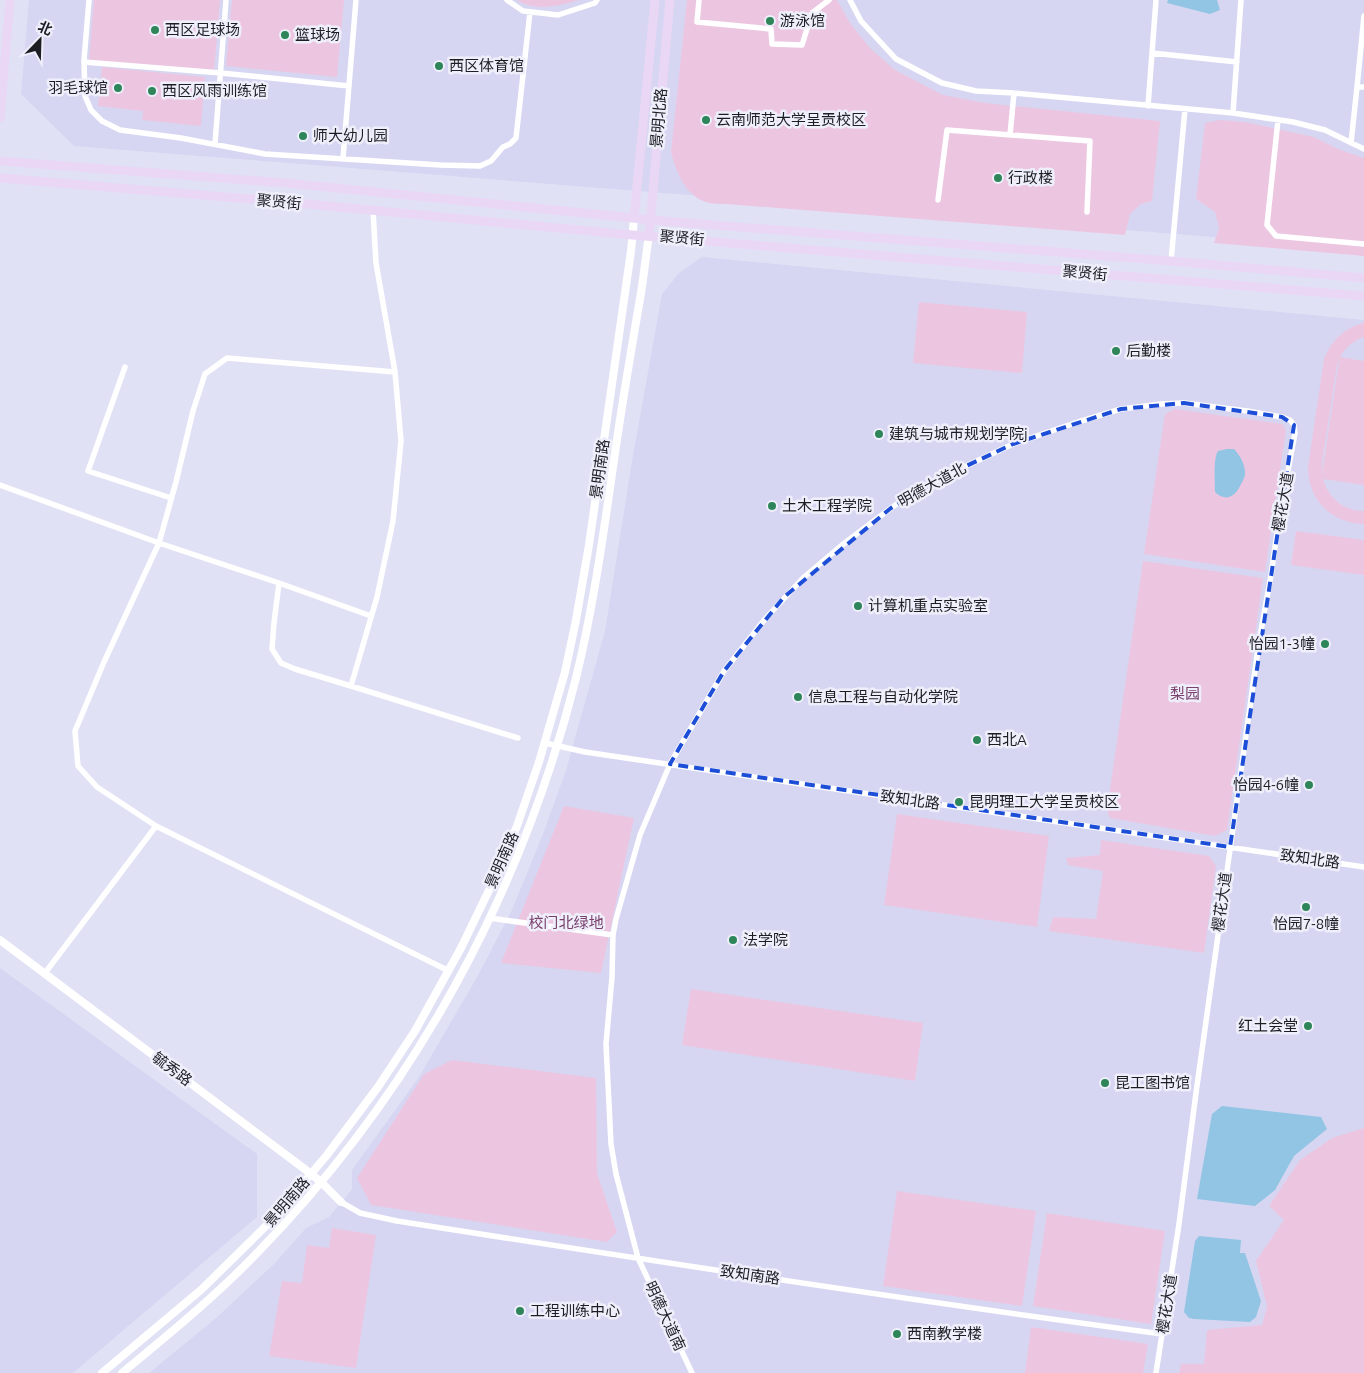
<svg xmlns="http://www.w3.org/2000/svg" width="1364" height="1373" font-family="Ubuntu,'Noto Sans SC',sans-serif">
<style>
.built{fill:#d6d6f2}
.green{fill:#ecc6e1;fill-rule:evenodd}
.water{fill:#91c5e3}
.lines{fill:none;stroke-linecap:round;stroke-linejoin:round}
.minor{stroke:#fff;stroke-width:5.5}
.tertiary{stroke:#fff;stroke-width:8}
.secondary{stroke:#e9d7f5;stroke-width:9}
.marked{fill:none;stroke:#1d4ed8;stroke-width:4;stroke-dasharray:10 6;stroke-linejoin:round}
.poi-dot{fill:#2d8559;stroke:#efeffb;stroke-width:2}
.labels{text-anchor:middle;stroke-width:5;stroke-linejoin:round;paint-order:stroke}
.poi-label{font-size:15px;fill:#1d1d24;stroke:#efeffb;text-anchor:start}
.street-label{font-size:15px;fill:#1d1d24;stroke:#efeffb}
.park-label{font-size:15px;fill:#79406c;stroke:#efeffb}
</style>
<rect width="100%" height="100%" fill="#e1e1f6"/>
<!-- built -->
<path class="built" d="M29,0H1364V249L74,146L21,94Z
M702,257L1364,320V1373H149L216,1318L274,1264L306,1228L329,1217L352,1189V1170L419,1077L476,979L511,912L543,834L566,770L605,631L632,461L662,294L679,273Z
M0,968L257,1154V1217L73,1373H0Z"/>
<!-- green -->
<path class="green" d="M94,0H220L214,72L89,60Z
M232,0H344L337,77L226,66Z
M517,0H579C559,6 536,12 517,0Z
M687,0H837L850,23L870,48L895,70L943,95L985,103L1160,121L1152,201L1141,204L1130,214L1125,235L726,204C719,204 712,204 706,202C685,195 676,172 671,152Z
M102,67L205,77L201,126L142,120L143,111L98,106Z
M1220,120L1245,122L1314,137L1338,149L1364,158V256L1214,243L1219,228L1215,212L1196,199L1205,123Z
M919,302L1027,312L1022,373L913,363Z
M1364,323V337C1353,341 1346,347 1340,357L1364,361V485L1323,479C1328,498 1344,511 1364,511V524C1331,523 1308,500 1308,467L1324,359C1331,341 1345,327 1364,323ZM1339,360V361L1322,474V463L1337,365Z
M1174,409L1282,424L1286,430L1265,572L1144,554L1165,414Z
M1296,531L1364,540V575L1291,565Z
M1143,561L1263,578L1227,830L1215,836L1110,818L1107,810Z
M564,806L634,818L601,973L501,963Z
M897,814L1049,836L1037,927L884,905Z
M1101,840L1209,856L1216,866L1204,953L1049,931L1053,917L1096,919L1103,871L1068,865L1066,858L1100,855Z
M691,989L923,1023L915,1081L682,1045Z
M452,1060L596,1078L597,1173L617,1232L607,1242L371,1205L357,1178L424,1074Z
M1364,1128V1373H1179L1181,1364H1204L1207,1330L1262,1325L1267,1306L1256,1261L1284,1220L1269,1206L1300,1160L1332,1138Z
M897,1191L1036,1211L1022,1306L883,1286Z
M1047,1213L1165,1231L1151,1324L1033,1306Z
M332,1228L376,1235L356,1368L269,1356L282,1281L302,1283L307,1245L329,1248Z
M1031,1327L1148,1344L1143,1373H1025Z"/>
<!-- water -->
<path class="water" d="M1168,0H1217L1220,10L1210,14L1167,3Z
M1227,449H1234C1240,455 1246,466 1245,475C1244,479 1242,482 1240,486C1235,497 1225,502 1215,492C1215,481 1213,459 1218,451Z
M1222,1106L1321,1117L1327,1129L1294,1156L1275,1190L1255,1206L1197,1199L1212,1114Z
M1199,1236L1241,1240L1240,1253H1245L1261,1301L1256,1317L1250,1322L1194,1319L1189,1318L1184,1312L1195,1241Z"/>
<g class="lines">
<!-- minor -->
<path class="minor" d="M89,0L84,60L85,96L91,110L102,121L120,130L181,138L265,154L440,165L480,166L491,161L503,147L510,144L516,138L530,12
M507,0L523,11L558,15L595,3L597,0
M699,0L697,22L771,29L772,44L802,45L812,13L829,0
M850,0L861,21L896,59L942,83L976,91L1014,93L1233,113L1293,122L1325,130L1364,149
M1364,16L1357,87H1364
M1152,53L1237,62
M84,62L221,73L349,86
M1148,106L1156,0
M1233,113L1241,0
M1278,120L1267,225L1276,236L1364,244
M1010,135L1014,93
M1351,143L1357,87
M215,144L226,0
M343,158L356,0
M938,200L947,130L1090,141L1087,212
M1171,261L1185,109
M125,367L88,471L171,498
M395,372L227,358L205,374L193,411L176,482L159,543L104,662L75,731L78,766L97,787L156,826L449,971
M0,485L159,543L279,583L371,616
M279,583L274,623L272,649L281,663L295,669L351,686L377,597L393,521L401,441L395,372L376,263L373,210
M351,686L518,738
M545,743L585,752L1364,867
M489,918L613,935L616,919L640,835L670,764L724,671L765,619L803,578L842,545L891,508L909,496L947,475L1013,444L1078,422L1121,409L1161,404L1184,403L1247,411L1282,417L1290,420L1294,425L1295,433L1279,519L1271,575L1259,642L1196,1093L1179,1224L1156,1373
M613,935L612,977L606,1044L611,1144L616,1174L638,1258L692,1373
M45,973L156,826
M341,1202L360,1213L397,1221C652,1261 906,1300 1162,1334"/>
<!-- tertiary -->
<path class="tertiary" d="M0,940L302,1167L321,1182L341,1202
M102,1373L202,1289L272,1220L327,1155L378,1087L415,1031L461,948L492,884L517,826L539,762L565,672L576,620L589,545L631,251L634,218
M122,1373C169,1334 216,1296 258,1252C413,1093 522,893 576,678C593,609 603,537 613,467C621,409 631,351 641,293C644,274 646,255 649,235"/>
<!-- secondary -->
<path class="secondary" d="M0,118L10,0
M0,161L286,183L663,221L1171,261L1364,278
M0,178L286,202L621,234L1364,296
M634,218L655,0
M649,235L670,0"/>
</g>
<!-- marked area -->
<path class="marked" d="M1184,403L1282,417L1294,425L1230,847L670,764L724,671L784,597L891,508L947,475L1013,444L1121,409Z"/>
<!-- markers -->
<g class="poi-dot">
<circle cx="770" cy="21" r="5"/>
<circle cx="155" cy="30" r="5"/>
<circle cx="285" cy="35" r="5"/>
<circle cx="439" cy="66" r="5"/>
<circle cx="118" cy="88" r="5"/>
<circle cx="152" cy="91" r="5"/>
<circle cx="706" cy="120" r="5"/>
<circle cx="303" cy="136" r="5"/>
<circle cx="998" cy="178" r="5"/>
<circle cx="1116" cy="351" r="5"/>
<circle cx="879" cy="434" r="5"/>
<circle cx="772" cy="506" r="5"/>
<circle cx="858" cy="606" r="5"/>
<circle cx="1325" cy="644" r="5"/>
<circle cx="798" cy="697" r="5"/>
<circle cx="977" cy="740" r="5"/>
<circle cx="1309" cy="785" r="5"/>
<circle cx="959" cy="802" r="5"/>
<circle cx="1306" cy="907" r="5"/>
<circle cx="733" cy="940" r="5"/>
<circle cx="1308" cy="1026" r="5"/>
<circle cx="1105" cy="1083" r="5"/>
<circle cx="520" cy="1311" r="5"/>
<circle cx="897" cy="1334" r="5"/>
</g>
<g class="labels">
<!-- poi labels -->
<g class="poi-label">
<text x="780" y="26">游泳馆</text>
<text x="165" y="35">西区足球场</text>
<text x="295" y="40">篮球场</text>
<text x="449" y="71">西区体育馆</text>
<text x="108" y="93" text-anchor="end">羽毛球馆</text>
<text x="162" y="96">西区风雨训练馆</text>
<text x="716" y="125">云南师范大学呈贡校区</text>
<text x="313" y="141">师大幼儿园</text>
<text x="1008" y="183">行政楼</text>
<text x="1126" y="356">后勤楼</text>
<text x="889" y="439">建筑与城市规划学院j</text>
<text x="782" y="511">土木工程学院</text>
<text x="868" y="611">计算机重点实验室</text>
<text x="1315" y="649" text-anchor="end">怡园1-3幢</text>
<text x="808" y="702">信息工程与自动化学院</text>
<text x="987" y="745">西北A</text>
<text x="1299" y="790" text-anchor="end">怡园4-6幢</text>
<text x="969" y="807">昆明理工大学呈贡校区</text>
<text x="1306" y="929" text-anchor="middle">怡园7-8幢</text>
<text x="743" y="945">法学院</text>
<text x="1298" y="1031" text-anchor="end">红土会堂</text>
<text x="1115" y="1088">昆工图书馆</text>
<text x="530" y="1316">工程训练中心</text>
<text x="907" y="1339">西南教学楼</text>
</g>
<!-- street labels -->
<g class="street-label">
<text transform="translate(659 118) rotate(-85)" y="5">景明北路</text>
<text transform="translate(279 202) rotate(5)" y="5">聚贤街</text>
<text transform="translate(682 238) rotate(5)" y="5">聚贤街</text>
<text transform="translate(1085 273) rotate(5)" y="5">聚贤街</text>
<text transform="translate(600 469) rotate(-82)" y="5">景明南路</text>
<text transform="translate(932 485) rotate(-29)" y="5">明德大道北</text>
<text transform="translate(1283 502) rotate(-80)" y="5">樱花大道</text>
<text transform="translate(910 800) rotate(8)" y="5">致知北路</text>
<text transform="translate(1310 859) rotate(8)" y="5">致知北路</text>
<text transform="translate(502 860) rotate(-66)" y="5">景明南路</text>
<text transform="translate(1222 902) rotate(-82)" y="5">樱花大道</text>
<text transform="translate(172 1069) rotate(37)" y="5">毓秀路</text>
<text transform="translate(287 1202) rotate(-49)" y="5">景明南路</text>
<text transform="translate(750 1275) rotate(8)" y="5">致知南路</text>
<text transform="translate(1167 1304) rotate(-81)" y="5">樱花大道</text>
<text transform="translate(665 1316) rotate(65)" y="5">明德大道南</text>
</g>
<!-- park labels -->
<g class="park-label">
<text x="1185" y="699">梨园</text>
<text x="566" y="928">校门北绿地</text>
</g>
</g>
<!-- north arrow -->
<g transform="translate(40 40) rotate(23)" stroke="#efeffb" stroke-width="4" paint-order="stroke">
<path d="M0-4L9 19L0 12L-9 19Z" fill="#1d1d24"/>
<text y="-8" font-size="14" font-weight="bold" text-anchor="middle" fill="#1d1d24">北</text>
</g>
</svg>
